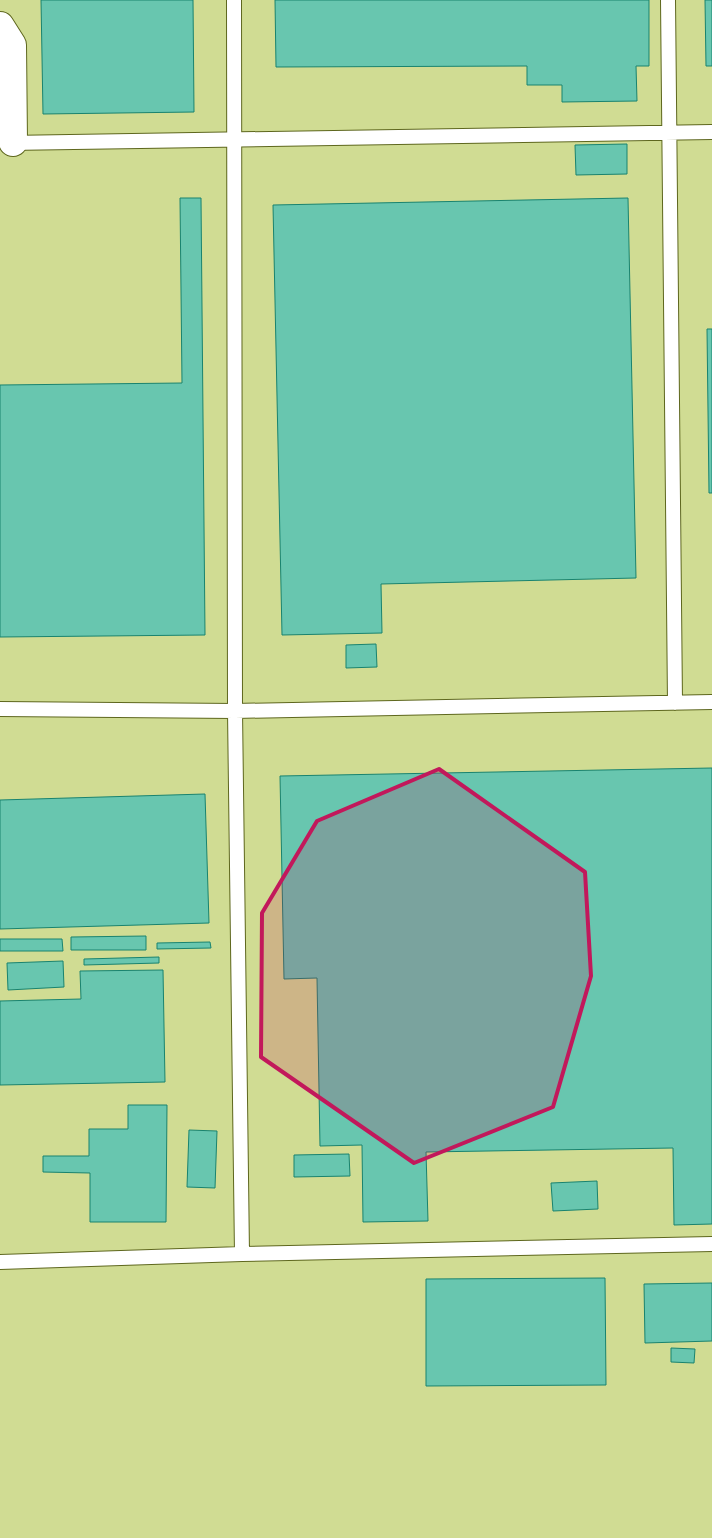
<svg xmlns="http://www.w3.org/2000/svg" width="712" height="1538" font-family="'Sofia Sans Condensed',sans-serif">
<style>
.building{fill:#68c6af;stroke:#19836f}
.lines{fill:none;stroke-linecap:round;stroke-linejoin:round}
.service-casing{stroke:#5e671e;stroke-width:16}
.minor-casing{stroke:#5e671e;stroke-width:30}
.service{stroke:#fff;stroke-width:14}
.minor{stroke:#fff;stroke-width:28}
.marked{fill:#c2185b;fill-opacity:0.2;stroke:#c2185b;stroke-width:4;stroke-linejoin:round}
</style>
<rect width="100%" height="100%" fill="#d0dc93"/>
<!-- building -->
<path class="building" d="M41,0H193L194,112L43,114Z
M275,0H649V66H636L637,101L562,102V85H527V66L276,67Z
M705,0H712V66H706Z
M627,144V174L576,175L575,145Z
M180,198H201L205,635L0,637V385L182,383Z
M628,198L636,578L381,584L382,633L282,635L273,205Z
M707,329H712V493H709Z
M376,644L377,667L346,668V645Z
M712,768V1224L674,1225L673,1148L426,1152L428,1221L363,1222L362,1145L320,1146L317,978L284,979L280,776Z
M205,794L209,923L0,929V800Z
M146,936V950H71V937Z
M0,939H62L63,951H0Z
M210,942L211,948L157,949V943Z
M159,957V963L84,965V959Z
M63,961L64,987L8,990L7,963Z
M163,970L165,1082L0,1085V1001L81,999L80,971Z
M128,1105H167L166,1222H90V1173L43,1172V1156H89V1129H128Z
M189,1130L217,1131L215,1188L187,1187Z
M349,1154L350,1176L294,1177V1155Z
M597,1181L598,1209L553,1211L551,1183Z
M605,1278L606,1385L426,1386V1279Z
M712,1283V1341L645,1343L644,1284Z
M671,1348L695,1349L694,1363L671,1362Z"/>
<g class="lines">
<!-- service casing -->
<g class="service-casing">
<path id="service" d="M668,0L675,703
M8,143L712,132
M0,709L235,711L712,702
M242,1254L712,1244
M0,1262L242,1254L235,711L234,0"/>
</g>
<!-- minor casing -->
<g class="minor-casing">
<path id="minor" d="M0,26L12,45L13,142"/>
</g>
<!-- service -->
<use href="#service" class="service"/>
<!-- minor -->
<use href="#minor" class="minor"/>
</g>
<!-- marked area -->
<path class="marked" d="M439,769L585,872L591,976L553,1107L414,1163L261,1057L262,913L317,821Z"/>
</svg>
